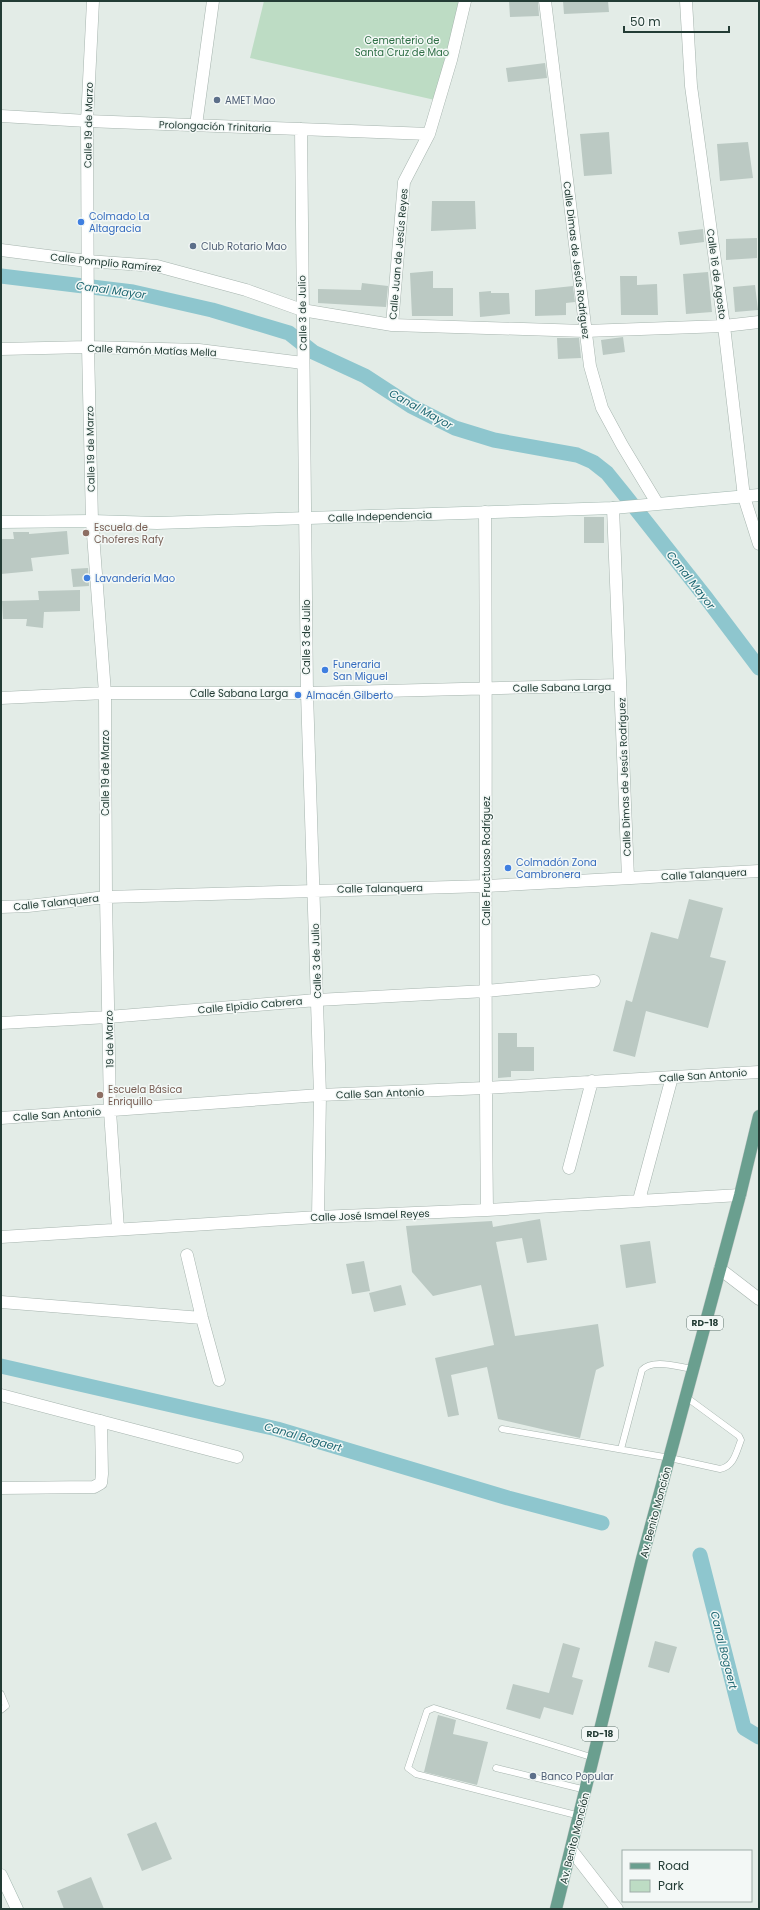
<svg xmlns="http://www.w3.org/2000/svg" width="760" height="1910" font-family="Poppins,sans-serif">
<style>
.green{fill:#bddcc4}
.lines{fill:none;stroke-linecap:round;stroke-linejoin:round}
.canal{stroke:#8ec6ce;stroke-width:15}
.building{fill:#bbc9c3}
.lane-casing{stroke:#a6b4ae;stroke-width:7}
.street-casing{stroke:#a6b4ae;stroke-width:13}
.secondary-casing{stroke:#a2b7af;stroke-width:13}
.primary-casing{stroke:#c1c8c6;stroke-width:13}
.lane{stroke:#fff;stroke-width:6}
.street{stroke:#fff;stroke-width:12}
.secondary{stroke:#fff;stroke-width:12}
.primary{stroke:#6a9f8f;stroke-width:12}
.service-dot{fill:#5c6f8a;stroke:#f3f8f6;stroke-width:1.5}
.shop-dot{fill:#3f7fe0;stroke:#f3f8f6;stroke-width:1.5}
.education-dot{fill:#8d6e63;stroke:#f3f8f6;stroke-width:1.5}
.labels{text-anchor:middle;stroke-width:3;stroke-linejoin:round;paint-order:stroke}
.shield{fill:#f3f8f6;stroke:#61746f;stroke-width:1}
.shield-label{font-size:9px;font-weight:bold;fill:#233c35}
.park-label{font-size:10px;fill:#307047;stroke:#f3f8f6}
.service-label{font-size:10px;fill:#4e5e75;stroke:#f3f8f6;text-anchor:start}
.street-label{font-size:10px;fill:#233c35;stroke:#f3f8f6}
.shop-label{font-size:10px;fill:#366cbe;stroke:#f3f8f6;text-anchor:start}
.education-label{font-size:10px;fill:#785e54;stroke:#f3f8f6;text-anchor:start}
.water-label{font-size:11px;font-style:italic;fill:#216974;stroke:#f3f8f6}
</style>
<rect width="100%" height="100%" fill="#e3ece7"/>
<!-- green -->
<path class="green" d="M264,1H460L435,100L250,58Z"/>
<g class="lines">
<!-- canal -->
<path class="canal" d="M1,276L133,292L212,310L289,333L313,352L365,376L411,406L455,428L494,440L577,455L593,462L607,473L624,494L707,599L759,668
M1,1366L277,1429L508,1498L602,1523
M700,1555L744,1728L759,1737"/>
</g>
<!-- building -->
<path class="building" d="M509,1H538L539,16L510,17Z
M563,1H608L609,12L564,14Z
M545,63L547,78L508,82L506,68Z
M609,132L612,174L584,176L580,134Z
M748,142L753,178L720,181L717,144Z
M432,201H475L476,229L431,231Z
M703,229L704,242L680,245L678,232Z
M757,238V258L726,260V239Z
M433,271V288H453V316H412L410,273Z
M708,272L712,312L686,314L683,274Z
M620,276H637V285L657,284L658,315H621Z
M362,283L388,286L386,307L318,303V289L361,290Z
M755,285L758,310L735,312L733,287Z
M573,286L575,302L566,303V315L535,316V290Z
M491,291V293H509L510,314L480,317L479,292Z
M623,337L625,352L603,355L601,340Z
M557,338H579L581,358L558,359Z
M584,517H604V543H584Z
M67,531L69,554L31,558L33,571L1,574V539H14L13,532H29V534Z
M88,568L89,586L73,587L71,569Z
M80,590V611L44,612L43,628L26,626L27,619H3L2,601L39,600L38,591Z
M689,899L723,908L710,957L726,961L708,1028L646,1011L635,1057L613,1051L626,1000L632,1002L651,932L678,939Z
M498,1033H517V1047H534V1071H511V1077L498,1078Z
M540,1219L547,1260L527,1263L522,1238L496,1242L515,1336L598,1324L604,1366L596,1370L580,1438L498,1419L487,1367L451,1375L459,1415L448,1417L435,1358L494,1345L481,1285L433,1296L412,1272L406,1226L492,1221L493,1227Z
M650,1241L656,1283L626,1288L620,1245Z
M364,1261L370,1291L352,1294L346,1264Z
M401,1285L406,1305L374,1312L369,1293Z
M655,1641L677,1647L669,1673L648,1667Z
M563,1643L580,1648L572,1677L583,1680L573,1715L544,1707L540,1719L506,1709L513,1684L549,1693Z
M438,1715L456,1720L453,1734L488,1742L477,1785L424,1772Z
M156,1822L172,1859L142,1871L127,1834Z
M91,1877L104,1909H64L57,1891Z"/>
<g class="lines">
<!-- lane casing -->
<g class="lane-casing">
<path id="lane" d="M502,1429L670,1458L720,1469C734,1466 736,1453 741,1440L739,1436L686,1397
M621,1449L642,1370C653,1358 678,1367 693,1369
M1,1694L6,1706L1,1710
M496,1768L586,1790
M580,1816L416,1774L408,1768L427,1711L434,1708L594,1758"/>
</g>
<!-- street casing -->
<g class="street-casing">
<path id="street" d="M93,1L87,121L88,347L92,521L105,693L106,897L110,1111L118,1229
M545,1L590,366L602,408L622,445L657,503
M686,1L691,86L724,326L744,497L759,544
M1,116L87,121L429,134
M196,125L213,1
M301,129L307,693L320,1095L318,1217
M1,250L87,261L157,266L246,290L302,310L392,325L585,331L724,326L759,322
M392,325L404,182L429,134L451,60L465,1
M1,349L88,347L199,350L303,363
M613,508L628,878
M485,512C487,745 484,977 487,1210
M1,698L105,693H307L620,685
M1,907L28,906L106,897L486,886L759,871
M1,1023L108,1017L317,1000L486,991L594,981
M1,1118L320,1095L485,1088L759,1072
M569,1168L592,1081
M639,1200L672,1077
M1,1237L318,1217L487,1210L740,1195
M187,1255L202,1318L219,1380
M720,1269L759,1299
M1,1302L202,1318
M1,1395L237,1457
M1,1488L94,1487L101,1483L102,1474L101,1421
M572,1851L617,1909"/>
</g>
<!-- secondary casing -->
<g class="secondary-casing">
<path id="secondary" d="M1,522L92,521L157,523L613,508L759,495
M1,1875L17,1909"/>
</g>
<!-- primary casing -->
<g class="primary-casing">
<path id="primary" d="M556,1909L642,1559L740,1195L759,1116"/>
</g>
<!-- lane -->
<use href="#lane" class="lane"/>
<!-- street -->
<use href="#street" class="street"/>
<!-- secondary -->
<use href="#secondary" class="secondary"/>
<!-- primary -->
<use href="#primary" class="primary"/>
</g>
<!-- markers -->
<g class="service-dot">
<circle cx="217" cy="100" r="4"/>
<circle cx="193" cy="246" r="4"/>
<circle cx="533" cy="1776" r="4"/>
</g>
<g class="shop-dot">
<circle cx="81" cy="222" r="4"/>
<circle cx="87" cy="578" r="4"/>
<circle cx="325" cy="670" r="4"/>
<circle cx="298" cy="695" r="4"/>
<circle cx="508" cy="868" r="4"/>
</g>
<g class="education-dot">
<circle cx="86" cy="533" r="4"/>
<circle cx="100" cy="1095" r="4"/>
</g>
<g class="labels">
<!-- shield labels -->
<g class="shield">
<rect x="687" y="1316" width="36" height="14" rx="3"/>
<rect x="582" y="1727" width="36" height="14" rx="3"/>
</g>
<g class="shield-label">
<text x="705" y="1326">RD-18</text>
<text x="600" y="1737">RD-18</text>
</g>
<!-- park labels -->
<g class="park-label">
<text x="402" y="44">Cementerio de<tspan x="402" dy="12">Santa Cruz de Mao</tspan></text>
</g>
<!-- service labels -->
<g class="service-label">
<text x="225" y="104">AMET Mao</text>
<text x="201" y="250">Club Rotario Mao</text>
<text x="541" y="1780">Banco Popular</text>
</g>
<!-- street labels -->
<g class="street-label">
<text transform="translate(88 125) rotate(-89)" y="4">Calle 19 de Marzo</text>
<text transform="translate(215 126) rotate(2)" y="4">Prolongación Trinitaria</text>
<text transform="translate(398 254) rotate(-85)" y="4">Calle Juan de Jesús Reyes</text>
<text transform="translate(577 260) rotate(83)" y="4">Calle Dimas de Jesús Rodríguez</text>
<text transform="translate(106 262) rotate(6)" y="4">Calle Pomplio Ramírez</text>
<text transform="translate(717 274) rotate(82)" y="4">Calle 16 de Agosto</text>
<text transform="translate(302 313) rotate(-91)" y="4">Calle 3 de Julio</text>
<text transform="translate(152 350) rotate(2)" y="4">Calle Ramón Matías Mella</text>
<text transform="translate(90 449) rotate(-91)" y="4">Calle 19 de Marzo</text>
<text transform="translate(380 516) rotate(-2)" y="4">Calle Independencia</text>
<text transform="translate(306 637) rotate(-90)" y="4">Calle 3 de Julio</text>
<text transform="translate(562 687) rotate(-1)" y="4">Calle Sabana Larga</text>
<text x="239" y="697">Calle Sabana Larga</text>
<text transform="translate(105 773) rotate(-90)" y="4">Calle 19 de Marzo</text>
<text transform="translate(624 777) rotate(-92)" y="4">Calle Dimas de Jesús Rodríguez</text>
<text transform="translate(486 861) rotate(-90)" y="4">Calle Fructuoso Rodríguez</text>
<text transform="translate(704 874) rotate(-3)" y="4">Calle Talanquera</text>
<text transform="translate(380 888) rotate(-1)" y="4">Calle Talanquera</text>
<text transform="translate(56 902) rotate(-6)" y="4">Calle Talanquera</text>
<text transform="translate(316 961) rotate(-92)" y="4">Calle 3 de Julio</text>
<text transform="translate(250 1005) rotate(-5)" y="4">Calle Elpidio Cabrera</text>
<text transform="translate(109 1039) rotate(-91)" y="4">19 de Marzo</text>
<text transform="translate(703 1075) rotate(-4)" y="4">Calle San Antonio</text>
<text transform="translate(380 1093) rotate(-2)" y="4">Calle San Antonio</text>
<text transform="translate(57 1114) rotate(-4)" y="4">Calle San Antonio</text>
<text transform="translate(370 1215) rotate(-2)" y="4">Calle José Ismael Reyes</text>
<text transform="translate(655 1512) rotate(-75)" y="4">Av. Benito Monción</text>
<text transform="translate(574 1838) rotate(-76)" y="4">Av. Benito Monción</text>
</g>
<!-- shop labels -->
<g class="shop-label">
<text x="89" y="220">Colmado La<tspan x="89" dy="12">Altagracia</tspan></text>
<text x="95" y="582">Lavandería Mao</text>
<text x="333" y="668">Funeraria<tspan x="333" dy="12">San Miguel</tspan></text>
<text x="306" y="699">Almacén Gilberto</text>
<text x="516" y="866">Colmadón Zona<tspan x="516" dy="12">Cambronera</tspan></text>
</g>
<!-- education labels -->
<g class="education-label">
<text x="94" y="531">Escuela de<tspan x="94" dy="12">Choferes Rafy</tspan></text>
<text x="108" y="1093">Escuela Básica<tspan x="108" dy="12">Enriquillo</tspan></text>
</g>
<!-- water labels -->
<g class="water-label">
<text transform="translate(111 290) rotate(8)" y="4">Canal Mayor</text>
<text transform="translate(421 409) rotate(29)" y="4">Canal Mayor</text>
<text transform="translate(691 580) rotate(52)" y="4">Canal Mayor</text>
<text transform="translate(303 1437) rotate(16)" y="4">Canal Bogaert</text>
<text transform="translate(724 1650) rotate(76)" y="4">Canal Bogaert</text>
</g>
</g>
<!-- border -->
<rect width="760" height="1910" fill="none" stroke="#233c35" stroke-width="4"/>
<!-- legend -->
<rect x="622" y="1850" width="130" height="52" fill="#f3f8f6" stroke="#a0ada9"/>
<rect x="630" y="1863" width="20" height="6" fill="#6a9f8f" stroke="#a0ada9"/>
<text x="658" y="1870" font-size="12" fill="#233c35">Road</text>
<rect x="630" y="1880" width="20" height="12" fill="#bddcc4" stroke="#a0ada9"/>
<text x="658" y="1890" font-size="12" fill="#233c35">Park</text>
<!-- scale -->
<path d="M624 26v6h105v-6" fill="none" stroke="#233c35" stroke-width="2"/>
<text x="630" y="26" font-size="12" fill="#233c35" stroke="#f3f8f6" stroke-width="3" paint-order="stroke">50 m</text>
</svg>
